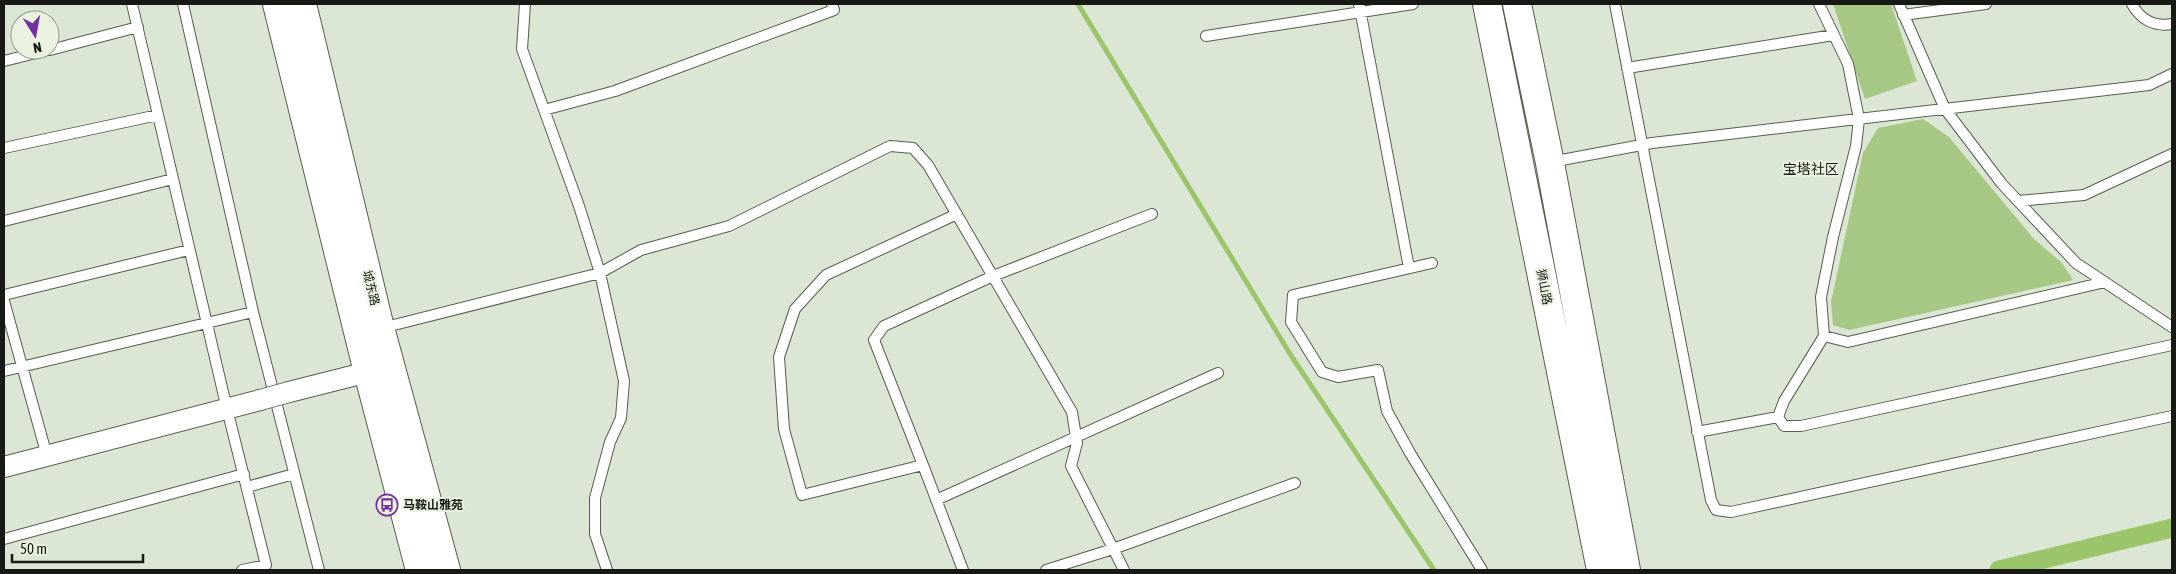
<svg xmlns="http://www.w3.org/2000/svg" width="2176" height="574" font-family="'Asap Condensed','Noto Sans SC',sans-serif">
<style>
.green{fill:#a7c785}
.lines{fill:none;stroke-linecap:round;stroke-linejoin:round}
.stream{stroke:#9bc56a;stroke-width:5}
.canal{stroke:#9bc56a;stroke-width:19}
.lane-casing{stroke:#575e4f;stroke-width:12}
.street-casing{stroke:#575e4f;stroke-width:22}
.secondary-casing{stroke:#575e4f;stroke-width:30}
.lane{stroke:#fff;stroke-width:10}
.street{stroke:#fff;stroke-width:20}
.secondary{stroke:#fff;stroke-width:28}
.street-bridge-casing{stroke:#575e4f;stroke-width:22;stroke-linecap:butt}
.street-bridge{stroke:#fff;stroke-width:20}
.labels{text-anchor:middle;stroke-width:4;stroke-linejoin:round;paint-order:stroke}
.street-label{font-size:12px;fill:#171a14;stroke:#eaf3e1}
.poi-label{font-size:12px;font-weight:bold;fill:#171a14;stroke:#eaf3e1;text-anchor:start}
.neighbourhood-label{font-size:14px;fill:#171a14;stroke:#eaf3e1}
</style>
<rect width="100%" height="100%" fill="#dce6d4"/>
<!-- green -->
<path class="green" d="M1833,4H1891L1917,81L1865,99Z
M1923,119L1949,137L2034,239L2062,263L2073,280L1849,330L1833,325L1831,302L1863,153L1878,128Z"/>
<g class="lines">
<!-- stream -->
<path class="stream" d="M1078,4L1290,354L1434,570"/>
<!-- canal -->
<path class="canal" d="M1999,570L2172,528"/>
<!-- lane casing -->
<g class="lane-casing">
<path id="lane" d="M132,4L227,409L266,565L242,570
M183,4L253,312L319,570
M525,4L522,49L579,206L600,273L624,381L621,418L610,442L595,498V534L607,570
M1359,4L1409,268
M1615,4L1711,500L1716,510L1731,512L2172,416
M1819,4L1848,64L1859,119L1856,146L1833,237L1821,297L1824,336L1848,342L2105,282
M1899,4L1945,109L2002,184L2076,263L2172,327
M2132,4C2140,19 2154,27 2172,24
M1903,15L1986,4
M1206,36L1413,4
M50,50L138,27
M4,61L48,50
M1627,68L1834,35
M544,110L615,91L834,10L832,4
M4,148L158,115
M1551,162L1652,143L2149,85L2172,74
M2018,201L2084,195L2172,154
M957,214L826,275L795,309L779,357L784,429L802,495L923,465L963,570
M4,221L173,179
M1432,263L1293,295L1291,322L1322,372L1338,377L1378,370L1387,411L1410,453L1482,570
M4,295L189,250
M4,301L47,456
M382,328L600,273L641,250L729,226L890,146L913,148L928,165L1072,412L1077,443L1071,466L1124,570
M1824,336L1784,401L1778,417L1784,426H1801L2172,345
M4,371L253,312
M1697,432L1778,417
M923,465L874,340L884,326L993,276L1152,214
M247,487L294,474
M936,500L1218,373
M4,539L244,474
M1046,570L1113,549L1295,483"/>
</g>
<!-- street casing -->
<g class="street-casing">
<path id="street" d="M289,392L368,372
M4,467L260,400"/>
</g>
<!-- secondary casing -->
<g class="secondary-casing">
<path id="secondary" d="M277,4L368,372L420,570
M302,4L380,328L446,570
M1487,4L1601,570
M1517,4L1550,163L1626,570"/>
</g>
<!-- lane -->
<use href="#lane" class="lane"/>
<!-- street -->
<use href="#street" class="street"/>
<!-- secondary -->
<use href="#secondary" class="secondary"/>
<!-- street-bridge casing -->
<g class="street-bridge-casing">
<path id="street-bridge" d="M260,400L289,392"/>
</g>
<!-- street-bridge -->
<use href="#street-bridge" class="street-bridge"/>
</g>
<!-- icons -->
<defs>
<g id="bus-ring" transform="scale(1.125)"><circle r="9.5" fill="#eaf3e1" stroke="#762fa2" stroke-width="1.5"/><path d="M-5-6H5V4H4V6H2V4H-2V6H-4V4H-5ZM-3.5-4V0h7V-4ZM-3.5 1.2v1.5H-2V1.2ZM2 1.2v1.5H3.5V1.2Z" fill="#762fa2"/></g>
</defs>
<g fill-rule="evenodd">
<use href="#bus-ring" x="387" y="505"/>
</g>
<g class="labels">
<!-- street labels -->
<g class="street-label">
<text transform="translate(1544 287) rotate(79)" y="4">狮山路</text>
<text transform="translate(371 288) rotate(76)" y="4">城东路</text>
</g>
<!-- poi labels -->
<g class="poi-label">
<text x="403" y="509">马鞍山雅苑</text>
</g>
<!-- neighbourhood labels -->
<g class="neighbourhood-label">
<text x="1811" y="174">宝塔社区</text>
</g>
</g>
<!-- border -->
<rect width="2176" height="574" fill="none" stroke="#171a14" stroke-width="10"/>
<!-- north arrow -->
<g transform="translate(35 35) rotate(169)"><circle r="24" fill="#eaf3e1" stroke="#969c8f"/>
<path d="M0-4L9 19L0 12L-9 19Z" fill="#762fa2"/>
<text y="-8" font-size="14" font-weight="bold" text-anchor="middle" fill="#171a14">N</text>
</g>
<!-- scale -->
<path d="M12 554v8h131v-8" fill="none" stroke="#171a14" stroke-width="2.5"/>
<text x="20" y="554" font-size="15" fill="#171a14" stroke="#eaf3e1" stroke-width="4" paint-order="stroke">50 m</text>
</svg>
